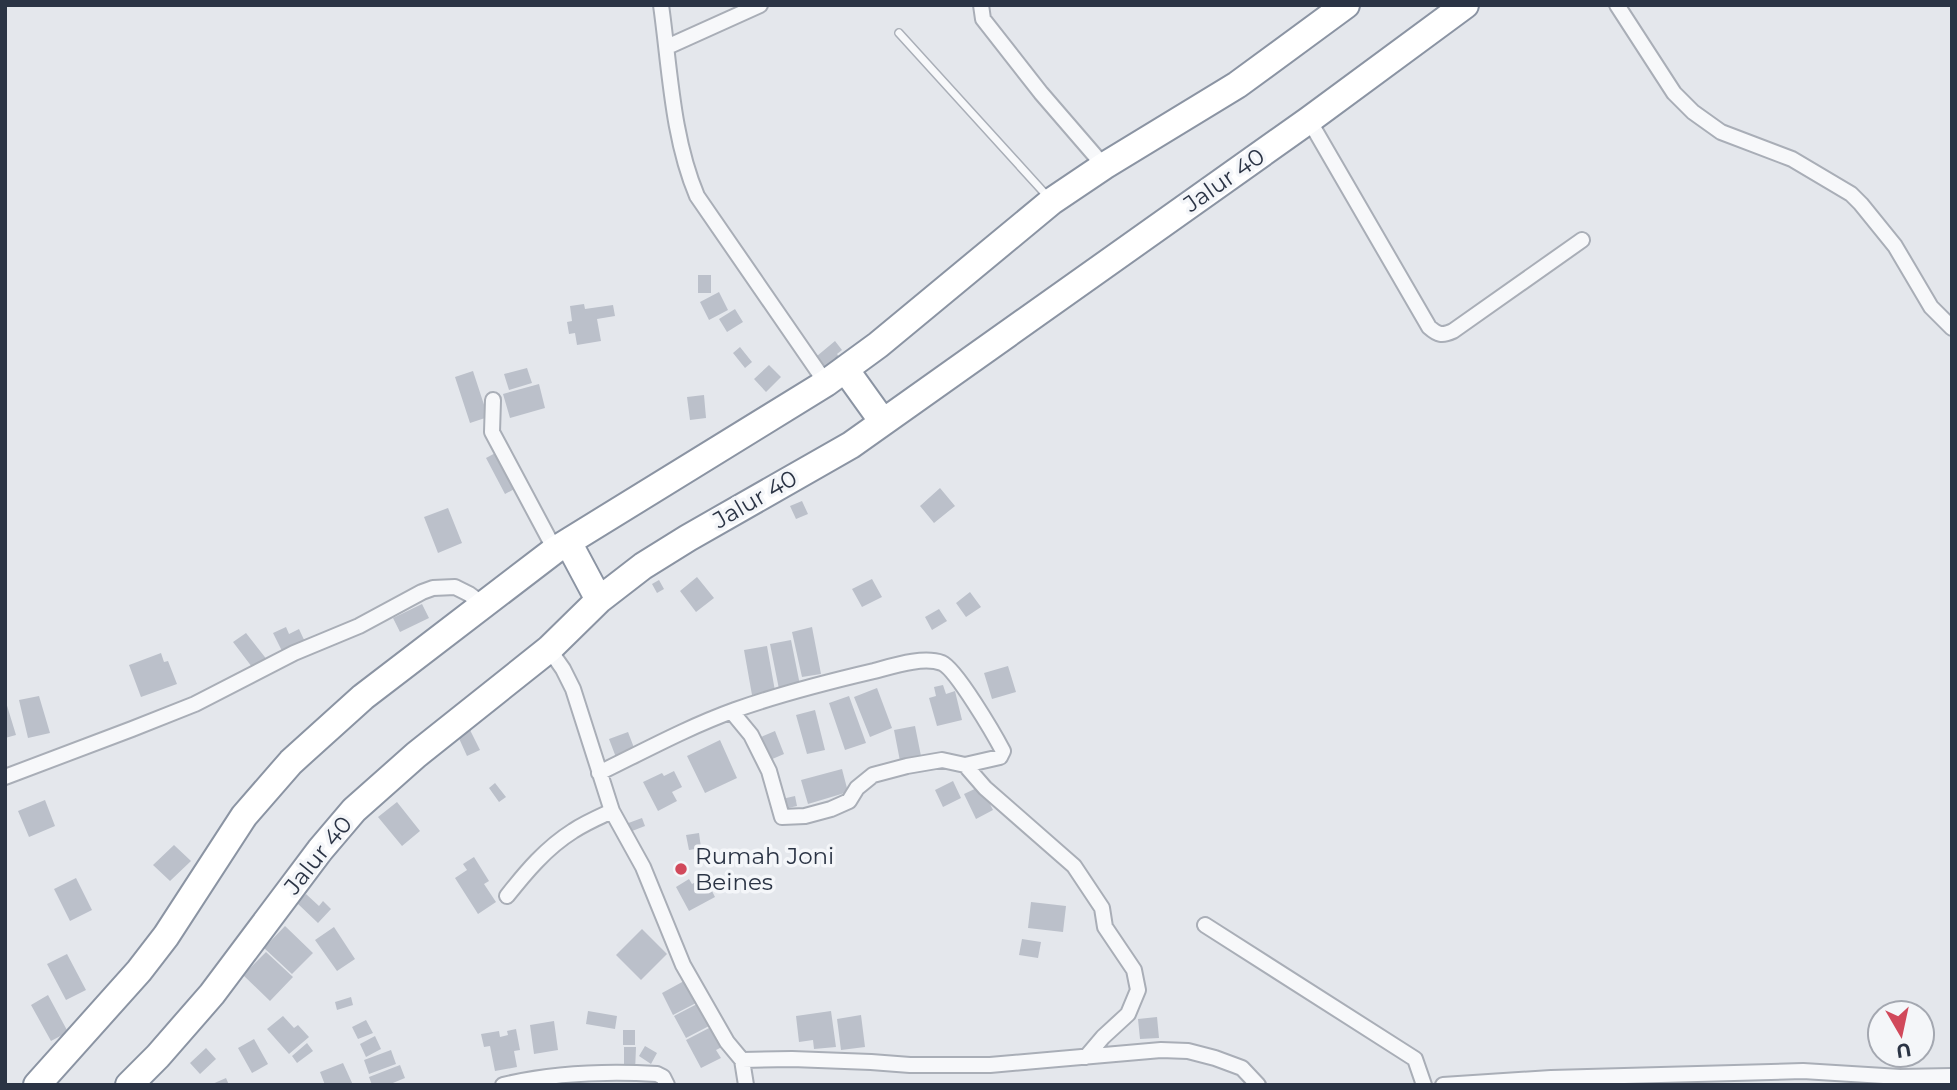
<svg xmlns="http://www.w3.org/2000/svg" width="1957" height="1090" font-family="Montserrat,sans-serif">
<style>
.building{fill:#bbc0ca}
.lines{fill:none;stroke-linecap:round;stroke-linejoin:round}
.lane-casing{stroke:#a9aeb7;stroke-width:10}
.street-casing{stroke:#a9aeb7;stroke-width:18}
.highway-casing{stroke:#8b94a3;stroke-width:30}
.lane{stroke:#f7f8fa;stroke-width:7}
.street{stroke:#f7f8fa;stroke-width:14}
.highway{stroke:#fff;stroke-width:26}
.poi-dot{fill:#d1495b;stroke:#f4f6f9;stroke-width:2.5}
.labels{text-anchor:middle;stroke-width:7;stroke-linejoin:round;paint-order:stroke}
.street-label{font-size:23px;fill:#2b3445;stroke:#f4f6f9}
.poi-label{font-size:23px;fill:#2b3445;stroke:#f4f6f9;text-anchor:start}
</style>
<rect width="100%" height="100%" fill="#e4e7ec"/>
<!-- building -->
<path class="building" d="M698,275H711V293H698Z
M719,292L728,310L709,320L700,302Z
M584,304L585,309L613,305L615,316L597,319L601,341L577,345L575,333L569,334L567,322L572,321L570,306Z
M735,309L743,322L727,332L719,319Z
M835,341L842,350L837,354L842,360L828,371L817,356Z
M740,347L752,362L745,368L733,353Z
M769,365L781,377L766,392L754,379Z
M527,368L532,383L509,390L504,374Z
M473,371L488,417L470,423L455,377Z
M539,384L545,408L510,418L503,394Z
M704,395L706,418L690,420L687,397Z
M501,450L520,486L505,494L486,458Z
M940,488L955,506L934,523L920,506Z
M802,501L808,514L796,519L790,506Z
M448,508L462,543L438,553L424,517Z
M697,577L714,598L696,612L680,591Z
M872,579L882,597L862,607L852,589Z
M659,580L664,589L657,593L652,584Z
M970,592L981,607L966,617L956,603Z
M422,604L429,618L400,632L393,618Z
M939,609L947,621L932,630L925,617Z
M286,627L289,634L299,629L306,644L284,655L273,633Z
M812,627L821,674L802,677L792,632Z
M246,633L268,661L255,671L233,642Z
M791,640L801,690L780,694L770,644Z
M767,646L775,691L752,695L744,650Z
M161,653L164,662L168,661L177,684L141,697L129,665Z
M1008,666L1016,692L992,699L984,673Z
M943,685L946,694L955,691L962,720L937,726L929,698L936,696L934,687Z
M877,688L892,728L870,737L854,697Z
M39,696L50,733L28,738L19,700Z
M849,696L866,743L845,750L829,703Z
M5,699L16,735L5,738Z
M815,710L825,750L807,754L796,715Z
M915,726L921,756L900,761L894,730Z
M469,728L480,750L467,756L457,734Z
M775,731L784,754L770,760L761,737Z
M628,732L636,753L617,760L609,739Z
M720,740L737,778L705,793L687,756Z
M842,769L848,792L808,804L801,780Z
M674,771L682,787L672,792L677,801L658,811L643,782L662,773L664,776Z
M953,781L961,798L943,807L935,790Z
M495,783L506,797L499,802L489,788Z
M981,786L993,810L976,819L964,794Z
M795,796L797,806L784,809L782,799Z
M45,800L55,826L29,837L18,811Z
M397,802L420,831L402,846L378,817Z
M642,818L645,826L627,833L623,825Z
M699,833L701,848L689,850L686,835Z
M174,845L191,861L170,881L153,865Z
M474,857L489,881L484,884L496,902L478,914L455,878L467,870L463,864Z
M76,878L92,910L70,921L54,889Z
M689,879L692,884L700,880L705,889L710,887L715,897L689,911L676,887Z
M306,894L319,906L323,901L331,909L318,923L297,903Z
M1031,902L1066,906L1063,932L1028,928Z
M285,926L313,953L292,974L264,948Z
M334,927L355,959L337,971L315,940Z
M642,929L667,954L641,980L616,955Z
M1022,939L1041,942L1038,958L1019,955Z
M266,952L293,977L270,1001L243,975Z
M67,954L86,990L66,1000L47,964Z
M684,981L696,1003L673,1015L662,993Z
M48,995L68,1032L51,1041L31,1005Z
M351,997L353,1005L337,1010L335,1002Z
M697,1004L709,1026L686,1038L674,1016Z
M588,1011L617,1016L615,1029L586,1024Z
M831,1011L836,1047L814,1049L813,1040L799,1042L796,1016Z
M861,1015L865,1047L841,1050L837,1019Z
M283,1016L294,1028L298,1025L309,1037L289,1054L267,1029Z
M1157,1017L1159,1038L1140,1039L1138,1019Z
M366,1020L373,1033L358,1039L352,1027Z
M554,1021L558,1050L534,1054L530,1025Z
M711,1027L722,1047L716,1050L721,1058L701,1068L686,1040Z
M516,1029L520,1050L514,1051L517,1067L495,1071L490,1046L484,1047L481,1034L499,1031L500,1037L508,1035L507,1031Z
M623,1030H635V1045H623Z
M375,1036L381,1049L366,1057L360,1044Z
M254,1039L268,1064L252,1073L238,1048Z
M307,1043L313,1051L297,1063L292,1056Z
M645,1046L657,1053L651,1064L639,1056Z
M624,1047H636L635,1072H624Z
M206,1048L216,1059L200,1074L190,1063Z
M391,1050L396,1064L369,1074L364,1060Z
M343,1063L353,1085H325L320,1072Z
M400,1065L405,1078L388,1085H372L369,1077Z
M226,1078L229,1085H210Z"/>
<g class="lines">
<!-- lane casing -->
<g class="lane-casing">
<path id="lane" d="M899,33L1049,198"/>
</g>
<!-- street casing -->
<g class="street-casing">
<path id="street" d="M661,5C670,69 672,137 697,196L826,383
M981,5L983,19L1041,93L1104,166
M1617,5L1674,93L1693,112L1721,132L1792,159L1851,194L1861,204L1895,246L1931,307L1952,328
M667,47L760,5
M1309,120L1429,327C1438,335 1442,336 1453,331L1582,240
M493,400L492,432L555,550
M549,649L563,669L573,689L612,811L643,867L683,965L727,1042L742,1060L792,1059L871,1062L910,1065H990L1161,1050L1188,1051L1215,1058L1242,1068L1258,1085
M732,712L751,735L769,771L782,817L805,816L831,809L849,801L857,788L873,775L907,766L942,760L965,765L985,788L1074,866L1102,908L1105,927L1134,970L1138,990L1128,1014L1103,1037L1086,1057
M599,773C644,751 688,727 735,710C780,694 827,682 874,671C893,666 923,656 942,663C956,669 994,734 1003,751L1000,757L965,765
M5,777L132,729L195,704L294,653L359,626L422,592L433,588L455,587L469,594L484,605
M507,896C526,872 546,848 573,831C585,823 599,817 612,811
M1205,925L1415,1059L1424,1085
M742,1060L746,1085
M503,1085C553,1073 606,1071 657,1074L663,1077L667,1085
M1443,1085L1551,1078L1803,1071L1900,1077L1952,1076"/>
</g>
<!-- highway casing -->
<g class="highway-casing">
<path id="highway" d="M845,369L883,422
M568,542L599,600
M37,1085L139,971L166,936L244,816L291,762L363,697L555,550L826,383L878,345L1052,201L1104,166L1237,85L1346,5
M129,1085L158,1056L212,994L320,850L354,810L416,755L549,649L599,600L643,566L688,538L851,445L1309,120L1465,5"/>
</g>
<!-- lane -->
<use href="#lane" class="lane"/>
<!-- street -->
<use href="#street" class="street"/>
<!-- highway -->
<use href="#highway" class="highway"/>
</g>
<!-- markers -->
<circle class="poi-dot" cx="681" cy="869" r="7"/>
<g class="labels">
<!-- street labels -->
<g class="street-label">
<text transform="translate(1224 180) rotate(-35)" y="8">Jalur 40</text>
<text transform="translate(755 499) rotate(-30)" y="8">Jalur 40</text>
<text transform="translate(318 855) rotate(-51)" y="8">Jalur 40</text>
</g>
<!-- poi labels -->
<g class="poi-label">
<text x="695" y="864">Rumah Joni<tspan x="695" dy="26">Beines</tspan></text>
</g>
</g>
<!-- border -->
<rect width="1957" height="1090" fill="none" stroke="#2b3445" stroke-width="14"/>
<!-- north arrow -->
<g transform="translate(1901 1034) rotate(171)"><circle r="33" fill="#f4f6f9" stroke="#a4a8b1" stroke-width="2"/>
<path d="M0-5L12 26L0 18L-12 26Z" fill="#d1495b"/>
<text y="-10" font-size="19" font-weight="bold" text-anchor="middle" fill="#2b3445">U</text>
</g>
</svg>
